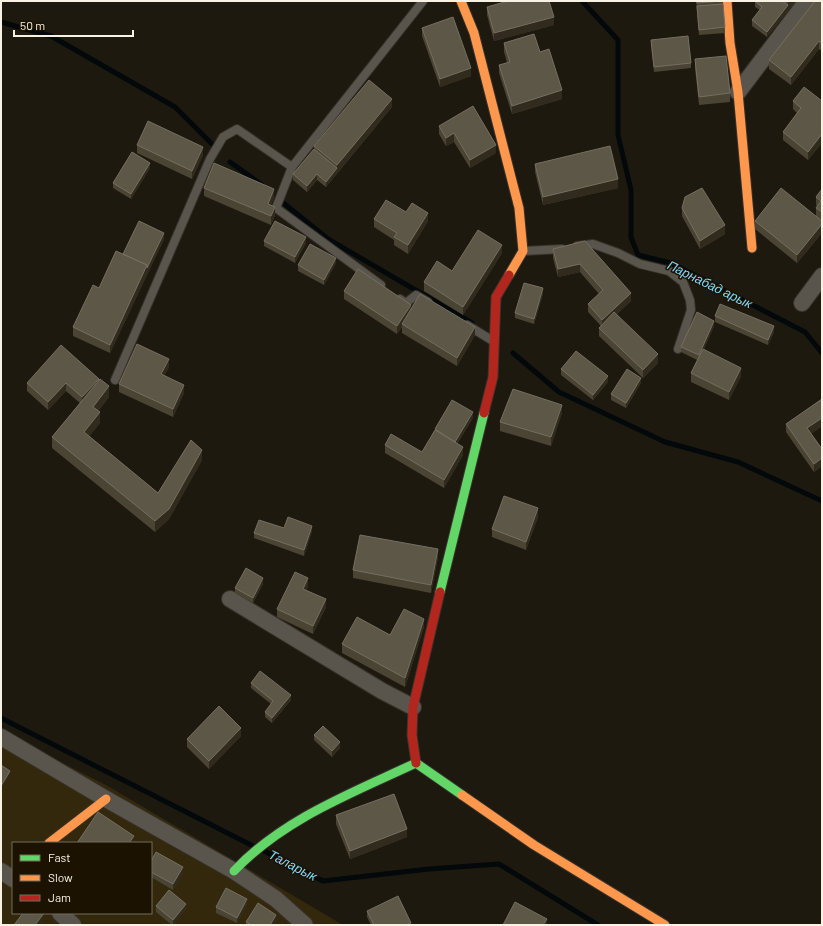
<svg xmlns="http://www.w3.org/2000/svg" width="823" height="926" font-family="Barlow,sans-serif">
<style>
.green{fill:#34280c;fill-rule:evenodd}
.lines{fill:none;stroke-linecap:round;stroke-linejoin:round}
.stream{stroke:#03080b;stroke-width:5}
.lane-casing{stroke:#37332c;stroke-width:10}
.street-casing{stroke:#37332c;stroke-width:18}
.fast-casing{stroke:#37332c;stroke-width:11}
.slow-casing{stroke:#37332c;stroke-width:11}
.jam-casing{stroke:#37332c;stroke-width:11}
.lane{stroke:#59544c;stroke-width:8}
.street{stroke:#59544c;stroke-width:16}
.fast{stroke:#63d668;stroke-width:9}
.slow{stroke:#ff974d;stroke-width:9}
.jam{stroke:#b3261e;stroke-width:9}
.wall{fill:#4a4435}
.shaded-wall{fill:#312b1e}
.building{fill:#5d5748;stroke:#756f61}
.labels{text-anchor:middle;stroke-width:3;stroke-linejoin:round;paint-order:stroke}
.water-label{font-size:13px;font-style:italic;fill:#7fd8f9;stroke:#1b1201}
</style>
<rect width="100%" height="100%" fill="#1e190e"/>
<!-- green -->
<path class="green" d="M1,732L106,785L343,925H1ZM13,843H151V913H13Z"/>
<g class="lines">
<!-- stream -->
<path class="stream" d="M582,1L618,40V135L631,190V237L638,255L671,263L805,332L822,353
M1,22L51,36L175,107L212,144
M230,162L262,185
M281,201L328,239L472,323
M513,353L559,392L665,442L738,462L822,501
M1,718L253,846
M264,851L323,881L429,869L499,864L598,925"/>
<!-- lane casing -->
<g class="lane-casing">
<path id="lane" d="M292,167L276,208L381,285
M577,246L593,244L618,253L640,264L669,271L683,282L690,300L691,310L678,349
M524,251L562,249
M400,299L406,303L416,295L428,302
M467,325L493,341
M115,380L210,159L223,137L237,129L292,167L423,1"/>
</g>
<!-- street casing -->
<g class="street-casing">
<path id="street" d="M738,92L807,1
M802,303L822,276
M230,599L382,691L413,707
M1,737L106,799L234,871L276,899L305,925
M1,871L13,879
M60,913L73,925"/>
</g>
<!-- fast casing -->
<g class="fast-casing">
<path id="fast" d="M440,592L484,413
M234,871C283,819 352,793 416,763L462,795"/>
</g>
<!-- slow casing -->
<g class="slow-casing">
<path id="slow" d="M461,1L474,33L519,208L523,251L509,275
M727,1L730,43L738,92L752,248
M462,795L534,845L665,925
M49,843L106,799"/>
</g>
<!-- jam casing -->
<g class="jam-casing">
<path id="jam" d="M484,413L493,377L496,297L509,275
M416,763L412,735L413,707L440,592"/>
</g>
<!-- lane -->
<use href="#lane" class="lane"/>
<!-- street -->
<use href="#street" class="street"/>
<!-- fast -->
<use href="#fast" class="fast"/>
<!-- slow -->
<use href="#slow" class="slow"/>
<!-- jam -->
<use href="#jam" class="jam"/>
</g>
<!-- wall -->
<path class="wall" d="M696,1H723L725,33L699,35Z
M755,1H796L767,37L752,26V20L760,10L755,7Z
M822,1V51L819,49L791,85L769,69V60Z
M487,7L554,25L494,41L487,15Z
M422,28L471,76L440,87L422,36Z
M651,40L691,63V68L654,72L651,45Z
M504,43L540,52L562,99L512,114L499,73V65L507,63L504,52Z
M695,59L730,93V102L699,105L695,68Z
M793,101H822V143L808,160L783,140V132L797,113L793,109Z
M392,107L326,187L317,180L307,192L293,180V174L314,149V146Z
M439,126L496,153L470,168L454,142L446,146L439,134Z
M137,145L203,155L192,179L137,153Z
M535,164L618,188L543,205L535,172Z
M150,168L131,199L113,188V183Z
M204,188L274,197L271,205L275,215L271,225L204,196Z
M822,189V233L797,263L755,229V221L816,216V208L817,206L816,205V197Z
M682,208L725,234L700,249L682,216Z
M406,212L428,221L408,254L394,245V240L374,227V219Z
M164,239L110,353L73,336V327L99,288L123,254Z
M264,241L306,243L295,263L264,246Z
M585,241L631,301L617,314L658,363L643,378L599,336V328L601,326L588,312V304L599,294L580,272L558,277L553,258V249Z
M502,253L463,315L424,291V282L452,271Z
M336,263L324,285L298,271V265Z
M344,291L411,309L475,335L457,366L402,333V327L397,334L344,299Z
M543,294L534,324L515,318V313Z
M715,316L774,332L768,345L715,322Z
M714,326L704,349L741,376L729,400L691,382V373L697,360L681,352V347Z
M169,367L164,376L184,393L173,417L119,392V384Z
M561,369L608,382L593,400L561,375Z
M99,381L109,397L98,411L100,423L89,436L158,493L202,460L169,519L155,532L52,448V437L80,403L66,391L48,410L27,391V383Z
M641,383L626,408L611,400V394Z
M822,399V426L811,434L822,449V466L814,472L786,432V424Z
M562,413L551,446L500,431V422Z
M473,418L457,444L463,455L444,488L385,453V445L422,452L435,431V429Z
M538,517L526,550L492,537V529Z
M284,528L312,531L304,556L254,538V533Z
M438,557L431,593L353,578V570Z
M263,584L253,603L235,593V588Z
M308,587L306,590L326,607L313,634L277,617V609Z
M424,627L405,687L342,653V644Z
M251,683L291,700L272,723L265,717V712L271,704L251,688Z
M314,735L340,748L332,757L314,740Z
M241,736L209,769L187,747V739Z
M336,815L407,837L350,859L336,824Z
M151,861L183,873L173,890L151,877Z
M247,904L237,923L216,913V907Z
M156,906L186,909L173,925H172L156,912Z
M367,911L411,925H371L367,917Z
M276,921L273,925H246V922Z"/>
<!-- shaded-wall -->
<path class="shaded-wall" d="M789,1H796L767,37V32L788,5V3Z
M554,17V25L494,41V33Z
M819,41V49L791,85V77Z
M471,68V76L440,87V79Z
M562,90V99L512,114V106Z
M392,99V107L326,187V182L337,168V165Z
M454,133V142L446,146V138Z
M822,134V143L808,160V152Z
M496,145V153L470,168V160Z
M203,147V155L192,179V171Z
M150,163V168L131,199V194Z
M317,174V180L307,192V186Z
M618,179V188L543,205V197Z
M274,189V197L268,212V204Z
M275,207V215L271,225V216Z
M428,213V221L408,254V245Z
M822,224V233L797,263V255Z
M725,225V234L700,249V241Z
M164,233V239L110,353V345L147,265Z
M306,237V243L295,263V257Z
M502,245V253L463,315V307Z
M336,258V263L324,285V280Z
M580,264V272L558,277V269Z
M543,288V294L534,324V319Z
M631,293V301L602,328V320Z
M411,305V313L402,324V327L397,334V326Z
M714,321V326L699,361V355Z
M774,326V332L768,345V340Z
M475,327V335L457,366V358Z
M658,354V363L643,378V370Z
M169,359V367L161,383V374Z
M741,368V376L729,400V392Z
M608,376V382L593,400V395Z
M641,378V383L626,408V403Z
M99,379V387L82,406V397Z
M66,383V391L48,410V402Z
M184,385V393L173,417V409Z
M109,386V397L93,417V407Z
M562,405V413L551,446V437Z
M100,412V423L84,443V432Z
M473,412V418L455,447V442Z
M822,418V426L807,437V428Z
M463,447V455L444,488V480Z
M202,450V460L169,519L155,532V521Z
M822,458V466L814,472V464Z
M538,508V517L526,550V542Z
M312,526V531L304,556V550Z
M438,549V557L431,593V585Z
M263,578V584L253,603V598Z
M308,578V587L303,597V589Z
M326,599V607L313,634V626Z
M424,619V627L405,687V678Z
M291,695V700L272,723V718Z
M241,728V736L209,769V761Z
M340,742V748L332,757V751Z
M10,771V776L1,791V786Z
M407,829V837L350,859V851Z
M134,836V843H129Z
M183,867V873L173,890V884Z
M247,899V904L237,923V918Z
M186,904V909L173,925V920Z
M44,913V918L39,925H35Z
M276,915V921L273,925H270Z
M547,919V924L546,925H543Z"/>
<!-- building -->
<path class="building" d="M508,1H549L554,17L494,33L487,7Z
M697,1H722L697,3Z
M755,1H782L788,5L767,32L752,20L762,7Z
M815,1H822V43L819,41L791,77L769,60Z
M723,4L725,27L699,30L697,6Z
M453,17L471,68L440,79L422,28Z
M534,34L540,52L549,49L562,90L512,106L499,65L510,62L504,43Z
M688,36L691,63L654,67L651,40Z
M726,56L730,93L699,97L695,59Z
M369,80L392,99L337,165L314,146Z
M804,87L822,101V134L808,152L783,132L801,108L793,101Z
M473,106L496,145L470,160L454,133L446,138L439,126Z
M148,121L203,147L192,171L137,145Z
M610,146L618,179L543,197L535,164Z
M314,149L337,168L326,182L317,174L307,186L293,174Z
M132,152L150,163L131,194L113,183Z
M214,163L274,189L268,204L275,207L271,216L204,188Z
M702,188L725,225L700,241L682,208L685,197Z
M781,188L822,221V224L797,255L755,221Z
M822,189V212L816,208L821,201L816,197Z
M386,200L406,212L412,203L428,213L408,245L394,237L397,233L374,219Z
M139,221L164,233L147,268V265L123,254Z
M275,221L306,237L295,257L264,241Z
M478,230L502,245L463,307L424,282L437,261L452,271Z
M585,241L631,293L602,320L588,304L603,290L580,264L558,269L553,249Z
M310,244L336,258L324,280L298,265Z
M116,251L147,265L110,345L73,327L93,285L99,288Z
M358,269L411,305L397,326L344,291Z
M524,283L543,288L534,319L515,313Z
M420,294L475,327L457,358L402,324Z
M720,304L774,326L768,340L715,316Z
M614,312L658,354L643,370L599,328Z
M697,312L714,321L699,355L681,347Z
M137,344L169,359L161,374L184,385L173,409L119,384Z
M61,345L99,379L82,397L66,383L48,402L27,383Z
M703,349L741,368L729,392L691,373Z
M576,351L608,376L593,395L561,369Z
M627,369L641,378L626,403L611,394Z
M100,379L109,386L93,407L100,412L84,432L158,493L191,440L202,450L169,509L155,521L52,437Z
M513,389L562,405L551,437L500,422Z
M822,399V418L807,428L822,449V458L814,464L786,424Z
M452,400L473,412L455,442L435,429Z
M435,430L463,447L444,480L385,445L391,434L422,452Z
M504,496L538,508L526,542L492,529Z
M288,517L312,526L304,550L254,533L259,520L284,528Z
M360,535L438,549L431,585L353,570Z
M246,568L263,578L253,598L235,588Z
M295,572L308,578L303,589L326,599L313,626L277,609Z
M404,609L424,619L405,678L342,644L357,617L390,635Z
M260,671L291,695L272,718L265,712L273,701L251,683Z
M219,706L241,728L209,761L187,739Z
M323,726L340,742L332,751L314,735Z
M1,765L10,771L1,786Z
M394,794L407,829L350,851L336,815Z
M98,812L134,836L129,843H77Z
M156,852L183,867L173,884L151,872V861Z
M226,888L247,899L237,918L216,907Z
M169,890L186,904L173,920L156,906Z
M398,896L411,923L406,925H374L367,911Z
M515,902L547,919L543,925H503Z
M258,903L276,915L270,925H251L246,922Z
M23,913H44L35,925H14Z"/>
<g class="labels">
<!-- water labels -->
<g class="water-label">
<text transform="translate(710 284) rotate(26)" y="5">Парнабад арык</text>
<text transform="translate(293 865) rotate(27)" y="5">Таларык</text>
</g>
</g>
<!-- border -->
<rect width="823" height="926" fill="none" stroke="#f8f2e5" stroke-width="4"/>
<!-- legend -->
<rect x="12" y="842" width="140" height="72" fill="#1b1201" stroke="#736c5c"/>
<rect x="20" y="855" width="20" height="6" fill="#63d668" stroke="#736c5c"/>
<text x="48" y="862" font-size="12" fill="#f8f2e5">Fast</text>
<rect x="20" y="875" width="20" height="6" fill="#ff974d" stroke="#736c5c"/>
<text x="48" y="882" font-size="12" fill="#f8f2e5">Slow</text>
<rect x="20" y="895" width="20" height="6" fill="#b3261e" stroke="#736c5c"/>
<text x="48" y="902" font-size="12" fill="#f8f2e5">Jam</text>
<!-- scale -->
<path d="M14 30v6h119v-6" fill="none" stroke="#f8f2e5" stroke-width="2"/>
<text x="20" y="30" font-size="12" fill="#f8f2e5" stroke="#1b1201" stroke-width="3" paint-order="stroke">50 m</text>
</svg>
